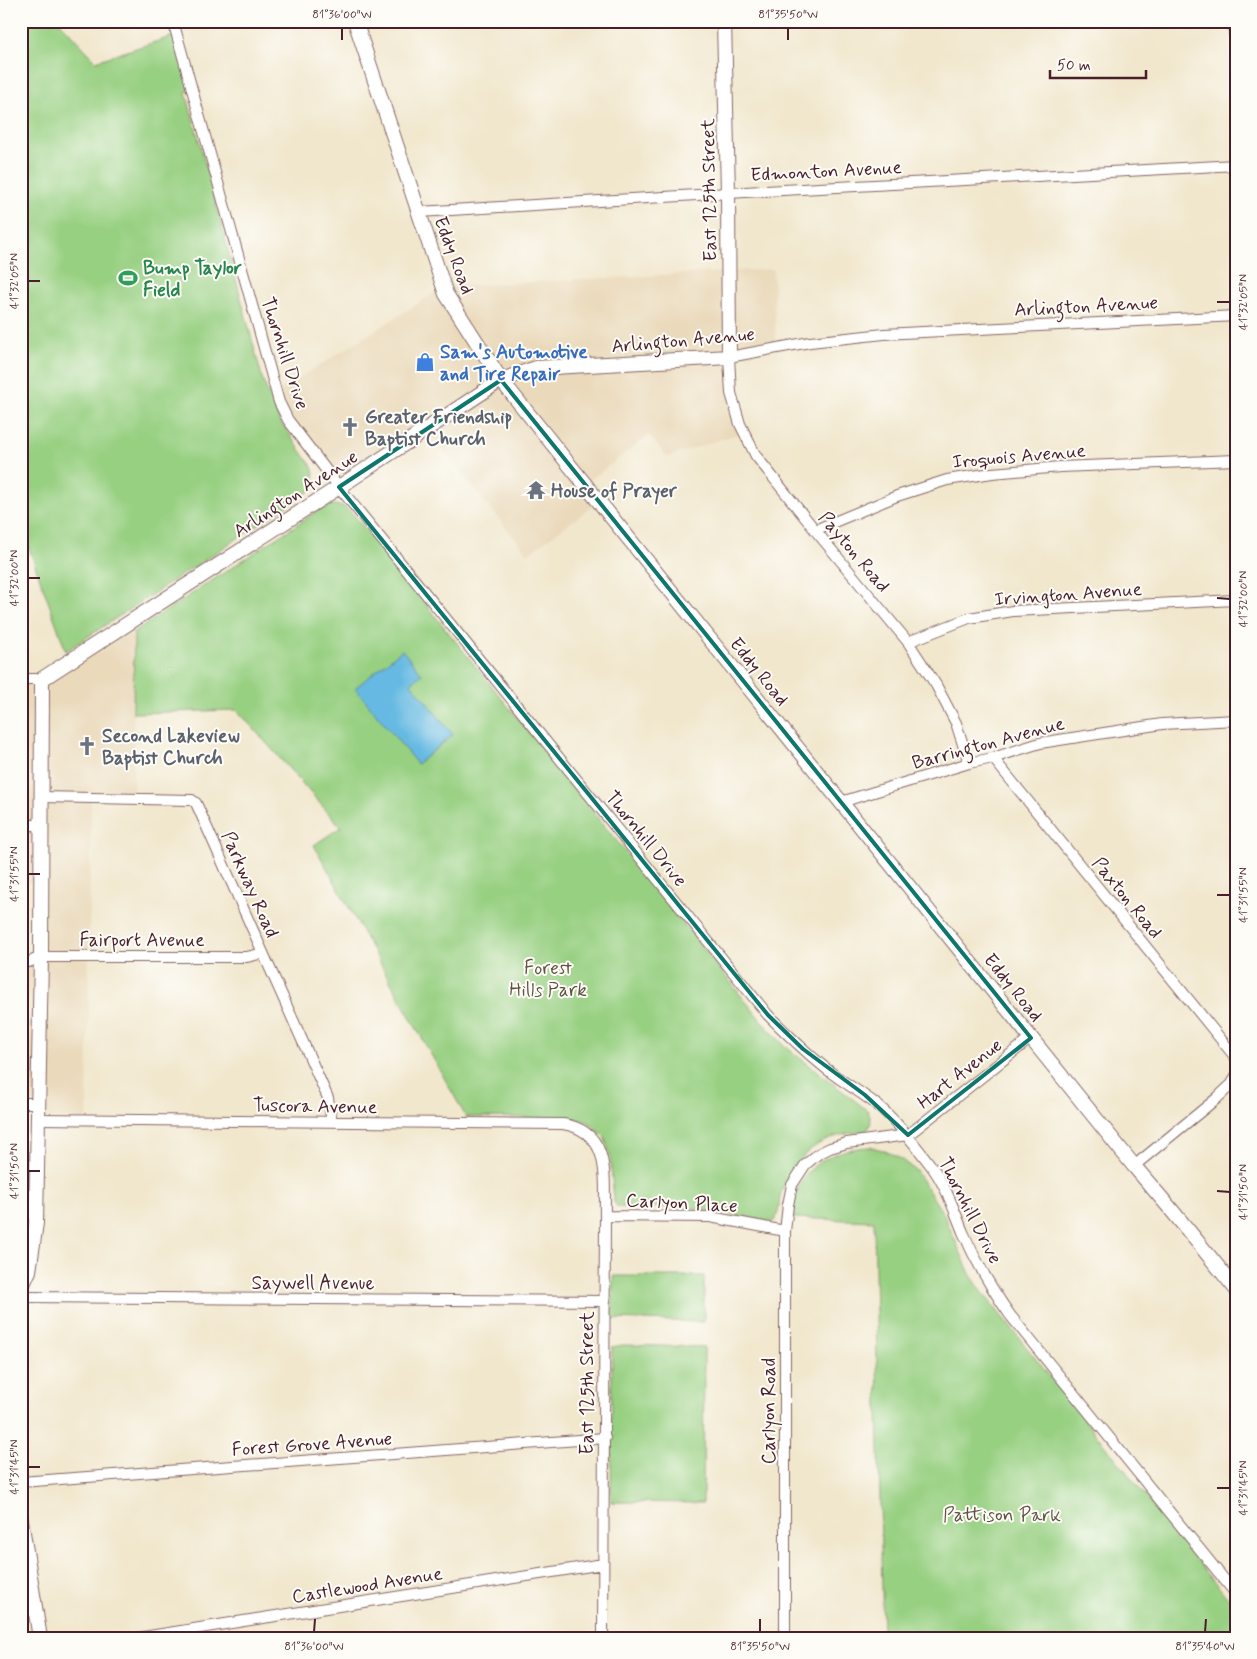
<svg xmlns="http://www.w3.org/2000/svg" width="1257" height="1659" font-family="Mynerve,sans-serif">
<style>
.built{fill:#ead9ba}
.green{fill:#98d082;stroke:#717856}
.water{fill:#65b9e2;stroke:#586c86}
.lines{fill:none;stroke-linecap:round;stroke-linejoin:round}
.street-casing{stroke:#846564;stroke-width:12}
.secondary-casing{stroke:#846564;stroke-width:16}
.street{stroke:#fff;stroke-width:10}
.secondary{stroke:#fff;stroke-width:14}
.marked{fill:none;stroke:#0f766e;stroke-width:4;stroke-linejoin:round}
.ticks{fill:none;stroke:#4a1f2b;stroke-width:2}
.labels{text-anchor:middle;stroke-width:4;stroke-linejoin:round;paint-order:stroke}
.street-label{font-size:19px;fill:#4a1f2b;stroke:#fdfcf7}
.leisure-label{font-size:19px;font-weight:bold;fill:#27864d;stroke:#fdfcf7;text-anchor:start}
.shop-label{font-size:19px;font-weight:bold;fill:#366cbe;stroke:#fdfcf7;text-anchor:start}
.worship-label{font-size:19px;font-weight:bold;fill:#5b616d;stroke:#fdfcf7;text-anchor:start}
.park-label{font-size:19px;fill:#615445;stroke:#fdfcf7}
.neatline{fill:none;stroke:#4a1f2b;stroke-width:2}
.ticks-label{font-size:12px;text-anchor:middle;fill:#4a1f2b}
</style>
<rect width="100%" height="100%" fill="#fdfcf7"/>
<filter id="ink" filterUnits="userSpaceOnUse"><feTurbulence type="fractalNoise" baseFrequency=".02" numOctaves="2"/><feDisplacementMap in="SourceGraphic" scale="10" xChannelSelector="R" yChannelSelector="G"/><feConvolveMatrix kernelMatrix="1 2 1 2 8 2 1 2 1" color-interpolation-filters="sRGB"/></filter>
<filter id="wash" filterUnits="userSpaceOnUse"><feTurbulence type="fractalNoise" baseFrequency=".0096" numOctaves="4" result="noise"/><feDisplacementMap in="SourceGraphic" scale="20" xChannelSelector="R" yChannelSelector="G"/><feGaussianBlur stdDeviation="1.12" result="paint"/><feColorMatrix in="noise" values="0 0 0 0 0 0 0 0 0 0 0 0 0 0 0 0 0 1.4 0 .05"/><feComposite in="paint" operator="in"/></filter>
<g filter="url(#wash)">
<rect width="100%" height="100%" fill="#f1e7cd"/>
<!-- built -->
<path class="built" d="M773,269L776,348L729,358L744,432L667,457L649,435L585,484L599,501L528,554L426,430L339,487L322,465L276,393L444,287Z
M134,620L133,799L91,798L87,1120L39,1119V1103H21V962L41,957V883H21V679H42Z"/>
<!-- green -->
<path class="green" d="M21,21H59L96,61L177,35L193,89L186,92L263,381L279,420L311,465C315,474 316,482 311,490L66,651L21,526Z
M335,505L344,507L353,514L764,1024L786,1047L868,1111C870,1117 873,1123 868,1129C863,1134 853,1132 846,1134C835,1136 820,1142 811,1149C797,1161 786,1176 781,1193C778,1203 780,1216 773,1222L693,1208L618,1207L614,1202L610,1156L607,1145L604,1136L588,1122L571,1118L466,1117L314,845L341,827L237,710L133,713L134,632L322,508L328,506Z
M870,1147L883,1150L898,1157L916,1171L944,1215L970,1274L983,1293L1204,1569L1226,1596L1236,1605V1638H883L874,1221L793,1218C794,1209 794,1199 797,1191C807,1161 841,1148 870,1147Z
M613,1276H704V1322L612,1319Z
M623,1345L704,1347L703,1503L611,1502L612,1347Z"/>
<!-- water -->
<path class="water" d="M402,650L422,674L411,683L453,735L417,764L355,688Z"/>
</g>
<g filter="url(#ink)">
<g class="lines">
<!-- street casing -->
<g class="street-casing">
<path id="street" d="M173,21L279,402L288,420L339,487L768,1015C788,1035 809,1056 833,1074C849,1086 867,1096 882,1109C901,1126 917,1147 932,1167C946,1186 954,1210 963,1232C976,1262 991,1288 1010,1315L1236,1594
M1232,21L1236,43
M419,212L745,192L1236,165
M815,530L897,496L947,480L992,473L1060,467L1236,460
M908,642L969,618L1013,611L1236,600
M21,679H42
M993,758L1236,1058
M969,763L956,723L936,685L908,642L815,530L756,456L740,424L731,393L729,357L810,342L884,334L1236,316
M41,797L192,800L196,803L328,1098L332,1122
M841,802L969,763L993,758L1040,743L1162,724L1236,720
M21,825H41
M21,962H29L41,957H247L263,953
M21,1103H39
M39,1119L563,1124C612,1132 604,1178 605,1216L603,1638
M1134,1166L1216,1099L1232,1084L1236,1076
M605,1216L710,1217L785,1231
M21,1297L605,1301
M21,1482L605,1438
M137,1638L603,1564
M785,1638V1231L788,1205L792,1185L805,1165L818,1154L830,1148L847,1143L908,1135L1031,1038"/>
</g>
<!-- secondary casing -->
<g class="secondary-casing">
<path id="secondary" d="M355,21L446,294L501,380L1134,1166L1169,1207L1236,1289
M21,1288L29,1271L36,1223L41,957L42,679L339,487L501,380L536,368L729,357L728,193L724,21
M21,1520L40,1638"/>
</g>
<!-- street -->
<use href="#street" class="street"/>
<!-- secondary -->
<use href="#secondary" class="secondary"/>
</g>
</g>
<!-- marked area -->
<path class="marked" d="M501,380L1031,1038L908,1135L865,1095L803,1049L768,1015L339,487Z"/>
<!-- ticks -->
<path class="ticks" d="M342,40V28M788,40V28M28,281H40M1217,302H1230M28,578H40M1217,598L1230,599M28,874H40M1217,895H1230M28,1171H40M1217,1191L1230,1192M28,1467H40M1217,1488H1230M314,1632L315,1619M760,1632V1619M1205,1632L1206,1619"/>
<!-- icons -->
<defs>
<g id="stadium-bare" transform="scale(1.5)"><path d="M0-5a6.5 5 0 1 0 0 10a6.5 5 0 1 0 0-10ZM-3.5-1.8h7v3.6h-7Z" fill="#2e9e5b" stroke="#fdfcf7" stroke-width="2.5" paint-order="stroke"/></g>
<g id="shop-bare" transform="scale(1.5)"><path d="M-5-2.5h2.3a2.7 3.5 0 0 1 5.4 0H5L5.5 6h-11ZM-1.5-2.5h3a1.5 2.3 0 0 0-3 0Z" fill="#3f7fe0" stroke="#fdfcf7" stroke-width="2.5" paint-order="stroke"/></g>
<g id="church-bare" transform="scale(1.5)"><path d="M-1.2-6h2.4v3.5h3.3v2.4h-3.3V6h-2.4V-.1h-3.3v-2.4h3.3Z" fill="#6b7280" stroke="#fdfcf7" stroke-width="2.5" paint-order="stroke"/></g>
<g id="temple-bare" transform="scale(1.5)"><path d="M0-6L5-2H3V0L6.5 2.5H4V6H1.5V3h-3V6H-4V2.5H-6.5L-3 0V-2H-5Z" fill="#6b7280" stroke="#fdfcf7" stroke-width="2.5" paint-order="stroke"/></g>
</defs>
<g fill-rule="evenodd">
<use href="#stadium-bare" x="128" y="278"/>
<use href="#shop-bare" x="425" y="362"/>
<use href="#church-bare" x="350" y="427"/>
<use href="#temple-bare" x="536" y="490"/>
<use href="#church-bare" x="87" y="746"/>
</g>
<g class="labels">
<!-- street labels -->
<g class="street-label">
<text transform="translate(826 170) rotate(-3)" y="7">Edmonton Avenue</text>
<text transform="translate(708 190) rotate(-91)" y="7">East 125th Street</text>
<text transform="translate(455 255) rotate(69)" y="7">Eddy Road</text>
<text transform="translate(1086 305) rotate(-3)" y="7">Arlington Avenue</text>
<text transform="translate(683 339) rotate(-5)" y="7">Arlington Avenue</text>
<text transform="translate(286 353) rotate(72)" y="7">Thornhill Drive</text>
<text transform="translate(1019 455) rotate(-5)" y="7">Iroquois Avenue</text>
<text transform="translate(295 493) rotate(-33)" y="7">Arlington Avenue</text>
<text transform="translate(855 551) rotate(50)" y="7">Payton Road</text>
<text transform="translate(1068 593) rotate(-4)" y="7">Irvington Avenue</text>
<text transform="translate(760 671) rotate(51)" y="7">Eddy Road</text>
<text transform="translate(988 742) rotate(-15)" y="7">Barrington Avenue</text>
<text transform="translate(647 838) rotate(51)" y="7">Thornhill Drive</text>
<text transform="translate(251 884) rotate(66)" y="7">Parkway Road</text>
<text transform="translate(1128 897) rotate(51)" y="7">Paxton Road</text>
<text x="142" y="946">Fairport Avenue</text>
<text transform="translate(1014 987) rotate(51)" y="7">Eddy Road</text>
<text transform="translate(959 1073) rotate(-38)" y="7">Hart Avenue</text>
<text transform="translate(315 1105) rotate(1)" y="7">Tuscora Avenue</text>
<text transform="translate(682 1202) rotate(3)" y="7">Carlyon Place</text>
<text transform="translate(971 1210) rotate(63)" y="7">Thornhill Drive</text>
<text x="313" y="1289">Saywell Avenue</text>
<text transform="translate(586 1383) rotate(-90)" y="7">East 125th Street</text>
<text transform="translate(768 1411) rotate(-90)" y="7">Carlyon Road</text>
<text transform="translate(312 1443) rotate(-4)" y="7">Forest Grove Avenue</text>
<text transform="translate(367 1584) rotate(-9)" y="7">Castlewood Avenue</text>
</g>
<!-- leisure labels -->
<g class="leisure-label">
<text x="143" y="274">Bump Taylor<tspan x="143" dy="22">Field</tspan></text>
</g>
<!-- shop labels -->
<g class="shop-label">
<text x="440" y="358">Sam's Automotive<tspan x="440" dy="22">and Tire Repair</tspan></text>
</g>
<!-- worship labels -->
<g class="worship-label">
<text x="365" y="423">Greater Friendship<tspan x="365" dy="22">Baptist Church</tspan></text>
<text x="551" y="497">House of Prayer</text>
<text x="102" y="742">Second Lakeview<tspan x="102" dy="22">Baptist Church</tspan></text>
</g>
<!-- park labels -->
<g class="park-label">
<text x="548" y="974">Forest<tspan x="548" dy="22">Hills Park</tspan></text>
<text x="1002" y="1521">Pattison Park</text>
</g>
</g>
<!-- margin -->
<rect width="1257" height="1659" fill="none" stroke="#fdfcf7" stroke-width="55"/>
<!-- scale -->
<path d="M1050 70v8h96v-8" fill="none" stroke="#4a1f2b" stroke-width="2.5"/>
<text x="1057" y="70" font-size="15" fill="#4a1f2b" stroke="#fdfcf7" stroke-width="4" paint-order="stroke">50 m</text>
<rect x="28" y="28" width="1202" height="1604" class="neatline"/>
<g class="ticks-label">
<text x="342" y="18">81°36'00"W</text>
<text x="788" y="18">81°35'50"W</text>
<text transform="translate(14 281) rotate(-90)" y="4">41°32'05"N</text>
<text transform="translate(1243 302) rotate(-90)" y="4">41°32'05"N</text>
<text transform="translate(14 578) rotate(-90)" y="4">41°32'00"N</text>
<text transform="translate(1243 599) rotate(-90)" y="4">41°32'00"N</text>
<text transform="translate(14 874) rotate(-90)" y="4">41°31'55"N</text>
<text transform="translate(1243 895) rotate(-90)" y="4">41°31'55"N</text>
<text transform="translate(14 1171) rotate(-90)" y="4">41°31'50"N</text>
<text transform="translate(1243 1192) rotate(-90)" y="4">41°31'50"N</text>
<text transform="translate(14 1467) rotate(-90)" y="4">41°31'45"N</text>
<text transform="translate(1243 1488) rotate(-90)" y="4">41°31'45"N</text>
<text x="314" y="1650">81°36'00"W</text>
<text x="760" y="1650">81°35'50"W</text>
<text x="1205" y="1650">81°35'40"W</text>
</g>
</svg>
